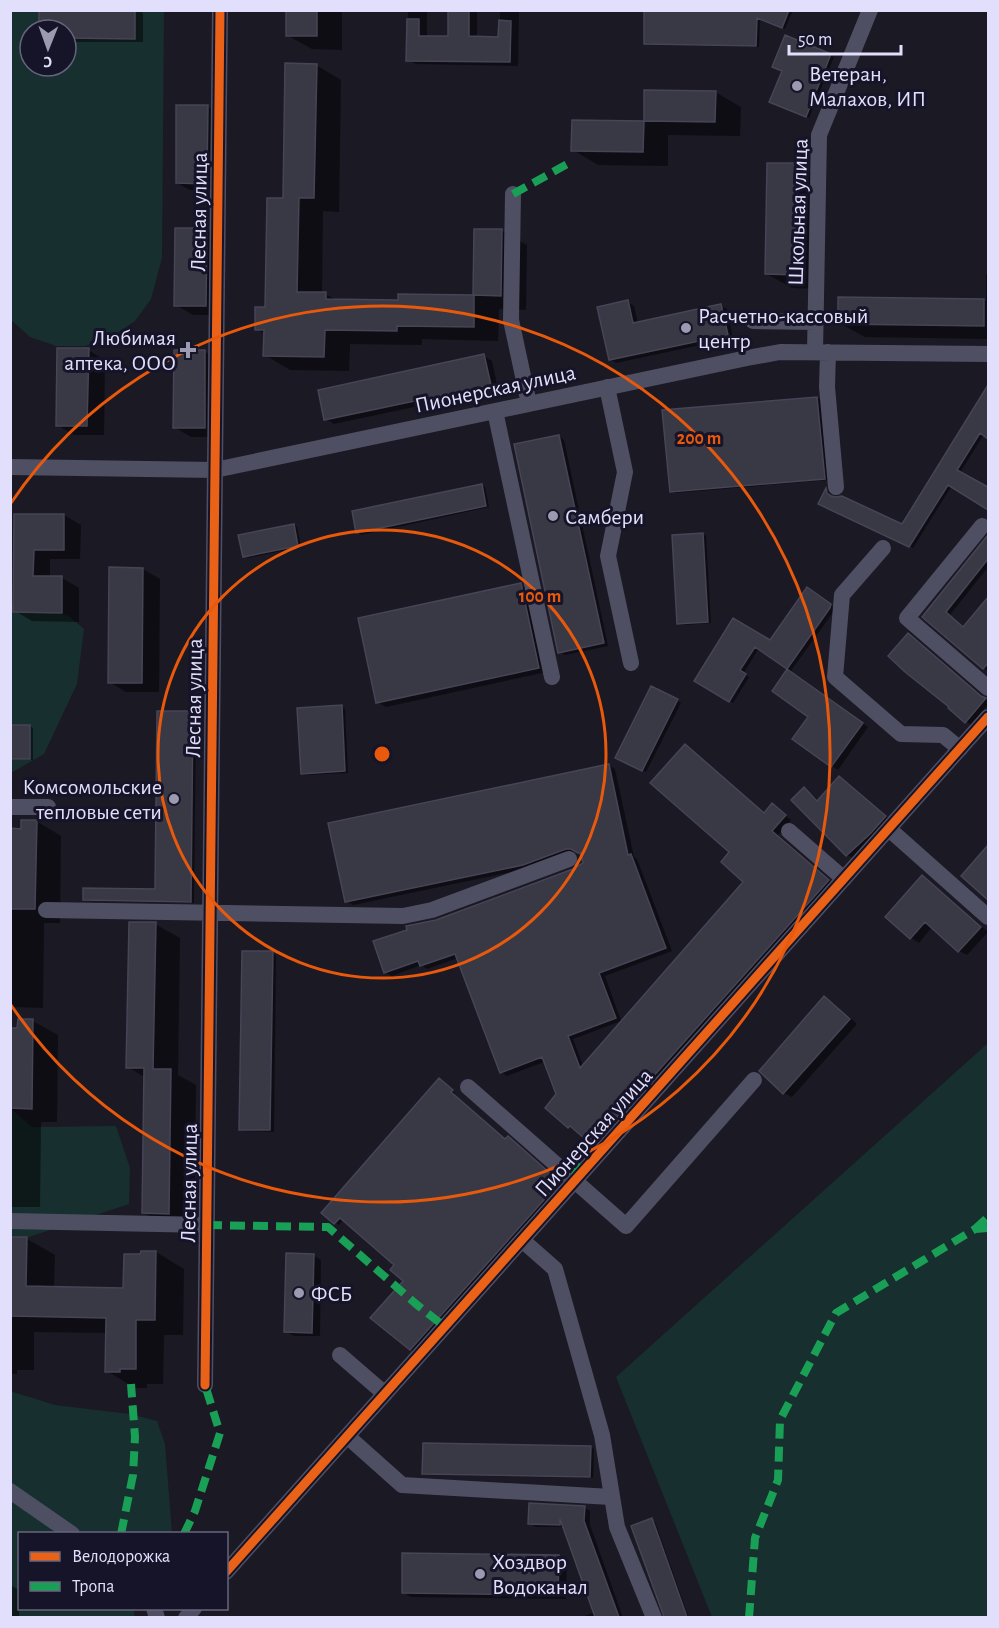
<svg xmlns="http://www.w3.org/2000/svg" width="999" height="1628" font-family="'Alegreya Sans',sans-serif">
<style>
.green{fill:#172f2e;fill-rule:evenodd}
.shadow{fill:#0007}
.building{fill:#393845;stroke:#474456;stroke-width:1.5}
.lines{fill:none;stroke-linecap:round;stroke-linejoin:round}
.minor{stroke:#4f4f64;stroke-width:16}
.quiet{stroke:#1a9f57;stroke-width:8;stroke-dasharray:15 8;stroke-linecap:butt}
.cycleway-casing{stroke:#161429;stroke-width:13}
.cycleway{stroke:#ea6118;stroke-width:9}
.ring{fill:none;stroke:#e8590c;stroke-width:3}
.poi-dot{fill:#9b9ab0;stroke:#161429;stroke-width:2}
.labels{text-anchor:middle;stroke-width:6;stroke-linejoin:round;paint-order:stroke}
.poi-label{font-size:22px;fill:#e1dffc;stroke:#161429;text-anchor:start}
.street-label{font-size:22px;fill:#e1dffc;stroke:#161429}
.centre{fill:#e8590c;stroke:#161429;stroke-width:3}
.ring-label{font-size:18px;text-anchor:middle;font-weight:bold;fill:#e8590c;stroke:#161429;stroke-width:6;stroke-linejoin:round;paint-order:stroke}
</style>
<rect width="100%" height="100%" fill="#1a1924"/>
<!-- green -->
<path class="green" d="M11,11H164L162,258L151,299L135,321L112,337L85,346H56L30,337L11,320ZM30,30H66V66H30Z
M10,603L69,616L84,629L77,684L44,754L11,773Z
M988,1043V1617H712L616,1377Z
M10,1108L32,1127L116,1126L130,1168L129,1204L11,1243Z
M10,1391L55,1405L130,1414L157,1421L165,1444L172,1533L20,1534V1608L134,1609V1617H11Z"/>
<!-- shadow -->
<path class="shadow" d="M41,10H138L143,13V42H66V30H41Z
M288,10H342V50L312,49L287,35Z
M408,10H427V37L449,38L450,10H477V38L500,39V10H519L518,66L416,64L407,60Z
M646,10H793L785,29L760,19L759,47L649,45L645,43Z
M786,37L834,57L809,118L774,104L783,70Z
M316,65L341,80L339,212L323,211L322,294H325L337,300L399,301V296L475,297L476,230L502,231L527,245L526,310L499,309L498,341L422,339V345L350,344L349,371L290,370L265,355V334L256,329L267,309L284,199Z
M646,91L715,92L741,107L740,136L668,135V166L598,165L573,150V121L645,122Z
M208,107L220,114L219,190H190L177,183Z
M769,164L798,165L823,179L821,289L792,288L767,274Z
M206,229L223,239V315H193L176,305Z
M986,274H988V339L865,337L839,323L840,298L986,301Z
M628,302L634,306L638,324L721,306L727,309L733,338L616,363L610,359Z
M88,350L105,360L104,435H74L57,425Z
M175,351L205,352L222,361L221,437H191L174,427Z
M484,356L492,361L498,389L334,424L326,419Z
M988,388V437L984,434L913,548L820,503L826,490L829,492L830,496L903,526Z
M817,398L821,400L828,480L675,493L671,491Z
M559,436L564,440L608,646L565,655L560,652Z
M481,485L485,487L489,507L361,535L358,532Z
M16,515H64L81,525L80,559H50V578H62L79,588V622L32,621L15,611Z
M294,525L297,527L301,547L248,558L244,556Z
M703,534L706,536L711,623L682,625L678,623Z
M988,537V567L949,616L963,628L988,599V671L924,617Z
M143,569L160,579L159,692H126L109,682Z
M520,585L529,589L546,672L386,707L378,702Z
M811,591L834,608V611L790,672L868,727L838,770L794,739L810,717L774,691L789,669L759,648L743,674L749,677L733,703L696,681L734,620L770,642Z
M652,688L681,703L646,772L617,758Z
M984,699L988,701V704L971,725L950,708Z
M342,707L345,709L348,773L306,775L302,773Z
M192,713L196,715L194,903L88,901L84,899L156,890Z
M10,726H30L33,728V760H10Z
M609,765L615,769L634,857L637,859L672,951L605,976L621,1021L573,1039L583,1066L745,882L765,814L773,805L791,820L778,835L834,884L599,1148L576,1129L575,1130L569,1127L544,1062L507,1076L501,1072L458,958L427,969L421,965L392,976L385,972L436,921L573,870L584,864L581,853L578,852H573L530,868L353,905L347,901Z
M839,778L847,782L893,822L855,859L847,855L804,789L812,794L819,801Z
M36,821L61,836L60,923H44L43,1008L13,1007L10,1005V830H22Z
M988,847V898L963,876Z
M922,877L930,882L988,932L967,955L959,951L932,927L919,943L911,938L887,917Z
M155,924L180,938L178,1075L196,1085L194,1227H169L143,1212L146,1078L128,1067Z
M273,953L276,955L274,1132L244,1131L240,1129Z
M825,998L833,1003L857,1024L792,1097L784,1093Z
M33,1021L58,1035L57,1122H41L40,1207H10V1030H19Z
M443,1082L455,1093L454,1095L506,1140H512L562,1185L414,1351L410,1349L405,1280L396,1265L344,1219L339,1225L323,1213Z
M27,1239L55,1255L54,1288L125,1290L142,1256L156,1252L184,1269L183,1335H164L163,1384H147V1388H135L107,1371V1333L34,1332V1370H17V1374H10V1242Z
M313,1255L321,1260L320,1336H294L285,1331Z
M590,1447L594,1449L593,1478L427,1475L424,1473Z
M584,1507L590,1511V1525L623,1618H579L595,1612L564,1527H536L530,1523Z
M652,1520L655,1522L689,1618H666Z
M559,1557L567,1562L566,1599L411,1597L403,1592Z
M10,1585L19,1590V1618H10Z"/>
<!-- building -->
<path class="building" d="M39,10H135V39L66,38V30H39Z
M286,10H317V36H286Z
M448,10H469V36L498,37L499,20L511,21L510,62L406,61L407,19H419V36H448Z
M644,10H789L782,28L757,18L756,46L644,44Z
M785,35L831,54L806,117L769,102L782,71L772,67Z
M285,63L317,64L314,198H299L297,292H326V299L398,300V294L473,295L474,229H502L501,296L474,295V327L397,326V331L325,330L324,357L263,356L264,330H255V307H265L267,198H283Z
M644,90L716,91L715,122L644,121Z
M176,105H208L207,184L176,183Z
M572,120L644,121L643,152L571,151Z
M767,163H798L797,275L765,274Z
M175,228H207L206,306H174Z
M838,297L984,299V326L838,324Z
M628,300L633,323L721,304L728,335L609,360L597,307Z
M57,348H89L87,426H56Z
M174,350H205V428H173Z
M484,354L491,385L324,420L318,390Z
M988,385V439L980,433L957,470L988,487V510L948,485L909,547L818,504L826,488L827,493L831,496L836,497L842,496L902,524Z
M817,397L825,479L670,492L662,410Z
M559,435L604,643L558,653L514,444Z
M482,484L486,506L356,533L352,511Z
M14,514H64V550H34L33,576H62V613L13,612Z
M294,524L298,546L243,557L238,535Z
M703,533L708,622L677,624L672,535Z
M988,535V559L946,612L963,627L988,597V663L983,669L922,617Z
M109,567L143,568L142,683H108Z
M521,583L539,668L376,703L358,618Z
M807,587L831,604L830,608L787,669L755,647L740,670L746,674L729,702L694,681L733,618L770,640Z
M908,633L981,696L986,698L965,723L948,708L949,707L905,672L888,656Z
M787,669L863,723L831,767L792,739L808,717L772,691Z
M651,686L678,699L642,771L615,758Z
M342,705L345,771L301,774L297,708Z
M157,711H193L191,902L83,900V888L155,889Z
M10,725H30V759H10Z
M685,744L764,813L772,803L786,815L772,831L829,880L592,1145L570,1126L568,1128L545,1108L556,1094L542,1057L500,1073L455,954L420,966L418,961L384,973L373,941L407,930L406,926L436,920L573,869L583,863L580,853H578L571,849H566L523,865L345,902L328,823L609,764L628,855L631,854L666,948L599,973L616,1018L568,1036L580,1068L743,882L721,862L729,852L650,783Z
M839,776L886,816L871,833L846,856L791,800L804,787L817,801Z
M21,820H37L35,909H10V828L21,829Z
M988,845V900L961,876Z
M922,875L981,927L958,952L925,922L910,939L885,917Z
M129,922H156L153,1069H171L169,1214L142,1213L144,1068H126Z
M242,951H273L270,1130H239Z
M824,996L850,1019L783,1094L759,1071Z
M18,1019H33L32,1109L10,1108V1028H17Z
M439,1078L453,1090L451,1092L505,1139L508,1136L560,1182L410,1350L370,1318L403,1281L390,1270L394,1265L340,1218L334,1224L321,1213Z
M10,1237H27L26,1286L123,1288L124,1254H140L141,1251H156L155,1320H136V1369H120V1372H105L106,1318L10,1316Z
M286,1253L314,1254L312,1333L284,1332Z
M423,1443L591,1446L590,1477L422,1474Z
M529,1503L585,1506L584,1521L619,1617H595L560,1519V1525L528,1524Z
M652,1518L687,1617H664L631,1526Z
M402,1553L559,1555L558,1595L402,1593Z"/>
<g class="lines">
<!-- minor -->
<path class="minor" d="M513,194L511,320L529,404
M753,321L816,322
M815,352L819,135L870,10
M828,352L827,387L836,487
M607,387L625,472L608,556L631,663
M495,411L552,677
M10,467L215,470L747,358L780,352L988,354
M982,526L907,618L988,688
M883,548L842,595L835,677L901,734L943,735L960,749
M10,807H48
M889,829L988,917
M789,831L844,879
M46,910L403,916L432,910L569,859
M468,1087L626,1226L754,1080
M10,1221L207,1225
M522,1240L555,1269L602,1435L617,1527L654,1618
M340,1355L385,1394
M205,1385L220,10
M347,1436L402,1485L611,1497
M10,1491L72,1534
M226,1572L988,717
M154,1608L157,1618
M186,1618L194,1608"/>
<!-- quiet -->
<path class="quiet" d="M513,194L571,162
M575,1178L578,1148
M207,1225L328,1227L416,1304L445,1327
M975,1229L988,1217
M121,1534L133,1475L135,1437L131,1384
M184,1534L195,1511L220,1433L205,1385
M749,1618L755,1538L778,1480L780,1420L836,1313L975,1229L988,1228"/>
<!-- cycleway casing -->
<g class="cycleway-casing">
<path id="cycleway" d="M205,1385L220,10
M226,1572L988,717"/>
</g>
<!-- cycleway -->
<use href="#cycleway" class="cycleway"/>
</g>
<!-- distance rings -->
<g class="ring">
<circle cx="382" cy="754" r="224"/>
<path d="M11 503A448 448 0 1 1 11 1005"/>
</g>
<!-- markers -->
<g class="poi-dot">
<circle cx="797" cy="86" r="6"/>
<circle cx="686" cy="328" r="6"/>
<path d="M185 341h6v6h6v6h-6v6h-6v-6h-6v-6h6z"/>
<circle cx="553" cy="516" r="6"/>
<circle cx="174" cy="799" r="6"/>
<circle cx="299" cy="1293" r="6"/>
<circle cx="480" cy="1574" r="6"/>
</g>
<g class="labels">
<!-- poi labels -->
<g class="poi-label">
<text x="809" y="81">Ветеран,<tspan x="809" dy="25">Малахов, ИП</tspan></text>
<text x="698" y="323">Расчетно-кассовый<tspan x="698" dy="25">центр</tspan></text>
<text x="176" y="345" text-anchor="end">Любимая<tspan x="176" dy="25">аптека, ООО</tspan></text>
<text x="565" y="524">Самбери</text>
<text x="162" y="794" text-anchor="end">Комсомольские<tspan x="162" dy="25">тепловые сети</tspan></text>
<text x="311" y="1301">ФСБ</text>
<text x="492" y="1569">Хоздвор<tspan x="492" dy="25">Водоканал</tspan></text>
</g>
<!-- street labels -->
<g class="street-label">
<text transform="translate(198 212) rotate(-89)" y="8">Лесная улица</text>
<text transform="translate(797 212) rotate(-88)" y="8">Школьная улица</text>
<text transform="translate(495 388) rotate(-12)" y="8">Пионерская улица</text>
<text transform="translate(193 698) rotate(-89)" y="8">Лесная улица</text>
<text transform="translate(593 1132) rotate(-48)" y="8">Пионерская улица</text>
<text transform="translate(188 1183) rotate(-89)" y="8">Лесная улица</text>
</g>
</g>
<circle cx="382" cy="754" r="9" class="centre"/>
<g class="ring-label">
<text x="699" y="444">200 m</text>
<text x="540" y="602">100 m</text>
</g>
<!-- border -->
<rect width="999" height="1628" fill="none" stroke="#e1dffc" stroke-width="24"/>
<!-- legend -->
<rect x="18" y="1532" width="210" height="78" fill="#161429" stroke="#67657d" stroke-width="1.5"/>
<rect x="30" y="1552" width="30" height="9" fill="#ea6118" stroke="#67657d" stroke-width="1.5"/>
<text x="72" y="1562" font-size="18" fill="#e1dffc">Велодорожка</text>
<rect x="30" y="1582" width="30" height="9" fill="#1a9f57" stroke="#67657d" stroke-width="1.5"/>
<text x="72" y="1592" font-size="18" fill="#e1dffc">Тропа</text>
<!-- north arrow -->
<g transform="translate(48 48) rotate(181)"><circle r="28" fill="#161429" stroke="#67657d" stroke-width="1.5"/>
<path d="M0-4.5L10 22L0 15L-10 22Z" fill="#9b9ab0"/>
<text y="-9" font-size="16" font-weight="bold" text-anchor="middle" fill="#e1dffc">С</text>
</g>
<!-- scale -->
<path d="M789 45v9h112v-9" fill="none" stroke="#e1dffc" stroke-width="3"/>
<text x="798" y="45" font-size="18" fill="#e1dffc" stroke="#161429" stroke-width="4.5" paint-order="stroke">50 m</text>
</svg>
